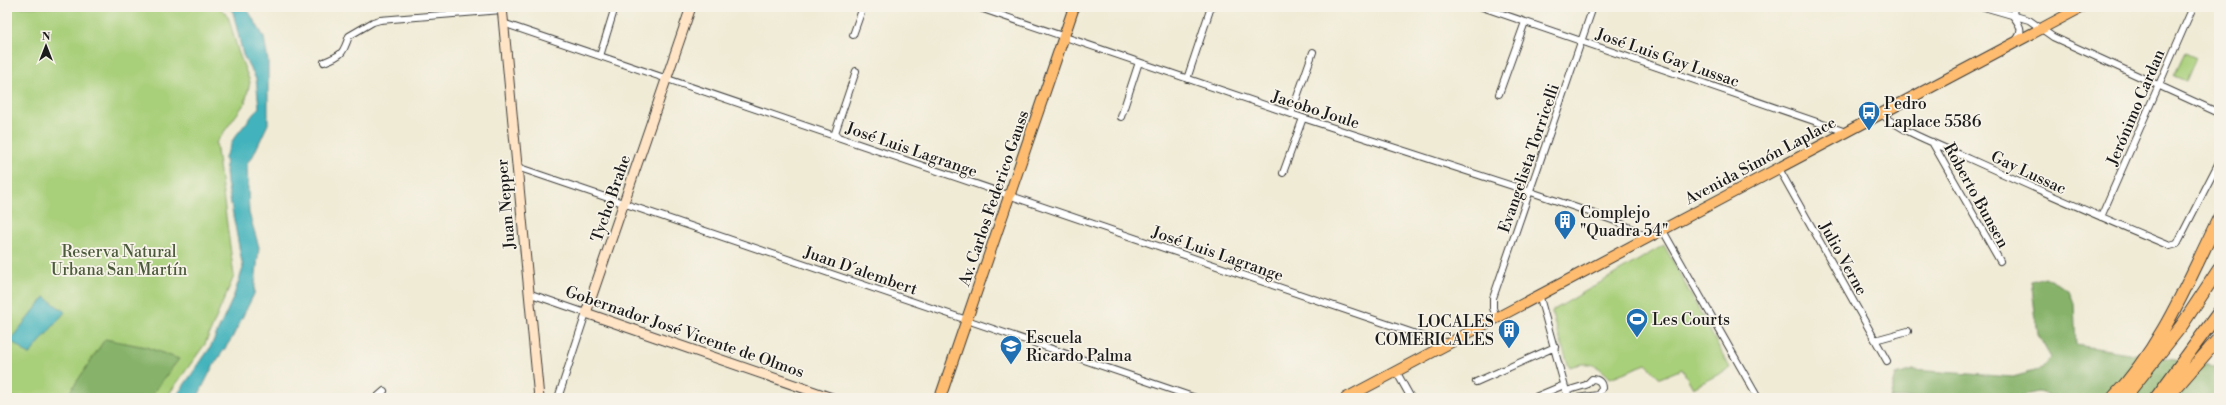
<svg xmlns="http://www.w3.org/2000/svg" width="2226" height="405" font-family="'Libre Bodoni',serif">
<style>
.green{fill:#a8cf79;stroke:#62764a}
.forest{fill:#86b269;stroke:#516742}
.water{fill:#43b3bc;stroke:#30686c}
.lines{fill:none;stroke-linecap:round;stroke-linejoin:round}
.minor-casing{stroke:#3c3b38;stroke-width:8}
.secondary-casing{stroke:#3c3b38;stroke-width:11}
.primary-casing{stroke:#3c3b38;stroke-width:12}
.motorway-casing{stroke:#3c3b38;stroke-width:14}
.minor{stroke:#fff;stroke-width:6}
.secondary{stroke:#ffe4c6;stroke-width:9}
.primary{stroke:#febc70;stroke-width:10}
.motorway{stroke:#febc70;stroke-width:12}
.labels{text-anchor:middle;stroke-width:3.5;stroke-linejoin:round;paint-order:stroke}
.street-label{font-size:16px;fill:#1c1c1c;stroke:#f7f3e8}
.poi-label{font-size:16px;fill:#1c1c1c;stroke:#f7f3e8;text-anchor:start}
.park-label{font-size:16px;fill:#4d5b3d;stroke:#f7f3e8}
</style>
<rect width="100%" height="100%" fill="#f7f3e8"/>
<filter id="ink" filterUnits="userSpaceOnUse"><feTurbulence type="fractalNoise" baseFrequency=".025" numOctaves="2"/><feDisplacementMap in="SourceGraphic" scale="8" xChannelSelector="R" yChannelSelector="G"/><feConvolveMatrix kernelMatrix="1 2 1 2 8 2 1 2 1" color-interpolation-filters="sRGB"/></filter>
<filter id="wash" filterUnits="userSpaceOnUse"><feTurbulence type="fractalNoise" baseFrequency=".012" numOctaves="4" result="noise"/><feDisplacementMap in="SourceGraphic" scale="16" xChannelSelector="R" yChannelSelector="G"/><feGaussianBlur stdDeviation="0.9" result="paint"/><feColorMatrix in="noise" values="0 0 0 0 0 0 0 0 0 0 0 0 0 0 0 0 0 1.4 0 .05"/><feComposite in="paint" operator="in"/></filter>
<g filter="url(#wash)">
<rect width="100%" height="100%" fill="#f0ebd5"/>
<!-- green -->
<path class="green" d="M7,7H219L228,16L238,51L250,82L245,103L216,143L234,276L205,344L166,398H7Z
M2185,53L2196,58L2186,81L2174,76Z
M1664,245L1730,368L1693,388L1682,369L1660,378L1646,364L1610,378C1596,363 1589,361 1569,367L1552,315V311Z"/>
<!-- forest -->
<path class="forest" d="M2044,277L2069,290L2074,303L2076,345L2208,365L2219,370V398H2059L2038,392L2013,398H1890L1896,375L1913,370L2013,377L2042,369L2051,358L2038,335L2031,281Z
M105,339L146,347L179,359L149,398H66Z"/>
<!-- water -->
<path class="water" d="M228,7H246L264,37L268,61V124L253,156L247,163L249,213L259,247L254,294L232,338L213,366L197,398H175L210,348L233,298L243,268L227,183L225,157L234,138L259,107L256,79L243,55L233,12Z
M45,297L65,312L29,355L10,340Z"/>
</g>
<g filter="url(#ink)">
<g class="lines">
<!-- minor casing -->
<g class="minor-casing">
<path id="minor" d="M977,7L1303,118L1531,192L1615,221L1635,230L1646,237
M1482,7L1846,132
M1984,7L2029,20L2053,37L2219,113
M2013,16C2019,24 2024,30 2017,39
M2013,16L2014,7
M503,23L1434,340L1449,343
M853,35L863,7
M600,56L615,7
M324,62C342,55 343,54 349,36L373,22L380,20L502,10
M1187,79L1211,7
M1499,94L1525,22
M1291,114L1313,52
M1881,114C1906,134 1940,145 1970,159C2036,189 2103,218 2170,246L2177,244L2219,162
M1121,117L1139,62
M834,136L856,71
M1932,142L2000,261
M517,167L1196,398
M1778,167L1887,361
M1283,173L1303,118
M2101,217L2193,7
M1662,229L1758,398
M528,293L586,313L558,398
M1539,294L1568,398
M1496,317L1493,308V298L1593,7
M1875,340L1908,331
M1396,371L1411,398
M1476,382L1555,347
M1566,391L1586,385L1592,379C1598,379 1602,382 1602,388L1598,395L1577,398
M376,398L384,391
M1533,398L1564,385"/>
</g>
<!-- secondary casing -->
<g class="secondary-casing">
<path id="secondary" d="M502,7L539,398
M691,7L586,313L832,398"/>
</g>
<!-- primary casing -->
<g class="primary-casing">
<path id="primary" d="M940,398L1074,7
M1346,398L2082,7"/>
</g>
<!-- motorway casing -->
<g class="motorway-casing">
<path id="motorway" d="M2113,398C2162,347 2188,281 2219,218
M2124,398L2182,325L2219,269
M2156,398L2219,312
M2167,398L2219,338"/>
</g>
<!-- minor -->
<use href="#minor" class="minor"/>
<!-- secondary -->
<use href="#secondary" class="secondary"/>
<!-- primary -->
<use href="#primary" class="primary"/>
<!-- motorway -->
<use href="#motorway" class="motorway"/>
</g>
</g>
<!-- icons -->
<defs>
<g id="bus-pin" transform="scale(1.15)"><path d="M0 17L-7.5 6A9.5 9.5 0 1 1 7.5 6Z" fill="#1f6fb2" stroke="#f7f3e8"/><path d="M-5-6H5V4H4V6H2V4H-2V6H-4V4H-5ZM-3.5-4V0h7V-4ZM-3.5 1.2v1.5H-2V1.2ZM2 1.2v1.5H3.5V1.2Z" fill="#fff"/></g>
<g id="building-pin" transform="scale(1.15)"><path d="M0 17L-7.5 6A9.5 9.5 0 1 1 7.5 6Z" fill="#1f6fb2" stroke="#f7f3e8"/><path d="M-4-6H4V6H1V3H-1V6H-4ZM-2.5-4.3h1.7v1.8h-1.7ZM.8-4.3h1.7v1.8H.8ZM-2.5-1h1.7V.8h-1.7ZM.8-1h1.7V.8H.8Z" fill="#fff"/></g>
<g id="stadium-pin" transform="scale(1.15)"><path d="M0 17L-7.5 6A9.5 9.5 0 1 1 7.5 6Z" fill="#1f6fb2" stroke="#f7f3e8"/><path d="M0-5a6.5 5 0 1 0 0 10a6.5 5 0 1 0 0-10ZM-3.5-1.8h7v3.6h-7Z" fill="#fff"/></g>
<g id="school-pin" transform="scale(1.15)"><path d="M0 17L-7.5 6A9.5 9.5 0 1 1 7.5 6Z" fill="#1f6fb2" stroke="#f7f3e8"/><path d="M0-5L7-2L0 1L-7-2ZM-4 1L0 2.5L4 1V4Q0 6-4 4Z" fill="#fff"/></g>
</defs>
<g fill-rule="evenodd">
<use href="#bus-pin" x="1869" y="112"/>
<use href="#building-pin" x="1565" y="221"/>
<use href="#stadium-pin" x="1637" y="319"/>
<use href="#building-pin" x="1509" y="330"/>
<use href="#school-pin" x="1011" y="346"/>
</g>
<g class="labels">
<!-- street labels -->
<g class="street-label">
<text transform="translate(1668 57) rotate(19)" y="6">José Luis Gay Lussac</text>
<text transform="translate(2135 107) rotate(-67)" y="6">Jerónimo Cardan</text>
<text transform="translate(1316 109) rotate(18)" y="6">Jacobo Joule</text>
<text transform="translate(912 149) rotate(19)" y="6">José Luis Lagrange</text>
<text transform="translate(1528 158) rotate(-71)" y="6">Evangelista Torricelli</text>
<text transform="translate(1760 160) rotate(-28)" y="6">Avenida Simón Laplace</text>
<text transform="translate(2029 172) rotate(25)" y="6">Gay Lussac</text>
<text transform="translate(1977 195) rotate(61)" y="6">Roberto Bunsen</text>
<text transform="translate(610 198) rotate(-71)" y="6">Tycho Brahe</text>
<text transform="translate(993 198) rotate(-71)" y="6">Av. Carlos Federico Gauss</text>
<text transform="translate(505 204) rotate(-95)" y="6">Juan Nepper</text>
<text transform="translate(1218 253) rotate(19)" y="6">José Luis Lagrange</text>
<text transform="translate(1844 258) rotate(61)" y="6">Julio Verne</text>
<text transform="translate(861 270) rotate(19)" y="6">Juan D´alembert</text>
<text transform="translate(685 331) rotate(19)" y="6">Gobernador José Vicente de Olmos</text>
</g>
<!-- poi labels -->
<g class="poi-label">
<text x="1884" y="109">Pedro<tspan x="1884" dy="18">Laplace 5586</tspan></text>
<text x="1580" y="218">Complejo<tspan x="1580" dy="18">"Quadra 54"</tspan></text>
<text x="1652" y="325">Les Courts</text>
<text x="1494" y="327" text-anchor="end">LOCALES<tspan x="1494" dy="18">COMERICALES</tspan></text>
<text x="1026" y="343">Escuela<tspan x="1026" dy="18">Ricardo Palma</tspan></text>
</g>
<!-- park labels -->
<g class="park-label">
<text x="119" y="257">Reserva Natural<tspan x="119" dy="18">Urbana San Martín</tspan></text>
</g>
</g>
<!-- margin -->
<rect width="2226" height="405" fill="none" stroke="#f7f3e8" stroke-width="24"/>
<!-- north arrow -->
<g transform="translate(46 46)" stroke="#f7f3e8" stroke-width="3" paint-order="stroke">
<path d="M0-3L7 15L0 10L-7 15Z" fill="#1c1c1c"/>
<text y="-6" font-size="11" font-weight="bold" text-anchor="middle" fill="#1c1c1c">N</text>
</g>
</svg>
